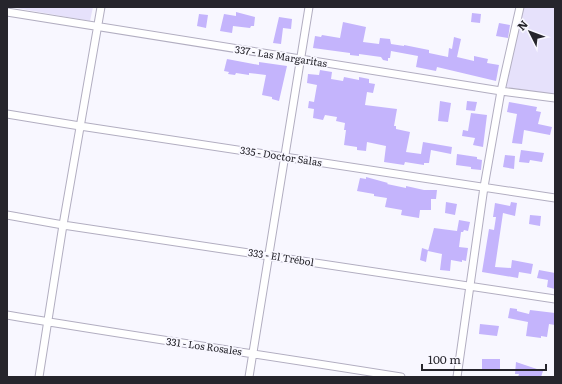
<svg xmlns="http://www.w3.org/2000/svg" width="562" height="384" font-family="Literata,serif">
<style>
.green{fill:#e6e1fb}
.building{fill:#c4b4fc}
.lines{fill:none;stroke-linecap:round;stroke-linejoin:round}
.street-casing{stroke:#b2aec1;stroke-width:9}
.street{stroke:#fff;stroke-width:7}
.labels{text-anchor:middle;stroke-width:3.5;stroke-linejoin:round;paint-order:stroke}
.street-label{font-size:10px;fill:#26252c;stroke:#f8f7ff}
</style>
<rect width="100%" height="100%" fill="#f8f7ff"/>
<!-- green -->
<path class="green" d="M17,7H93L90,21L16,8Z
M524,7H555V95L506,87Z"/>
<!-- building -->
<path class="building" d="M236,12L255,17L254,26H251L250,28L233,26L232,33L220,31L224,14L236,16Z
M472,13L481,14L480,23L471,22Z
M199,14L208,15L206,28L197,26Z
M279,17L292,19L291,29L283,28L281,44L273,43Z
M343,22L366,27L363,42L379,44L380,38L390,39L391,44L404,46V45L429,50V53L448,57L449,48L452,49L454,37L461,39L457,57L474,61V56L488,59L487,63L499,65L496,81L437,67L436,71L416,67L418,56L391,51L390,58H388V61L383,60L381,57L359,54V56L350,55V53L313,48L315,36L321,37L322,35L340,38Z
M499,23L510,25L508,38L496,36Z
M227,59L259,65V62L287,66L279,101L272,99V97L262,95L266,75L249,73V75L236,73L235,75L228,74L229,72L224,71Z
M320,70L332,72L331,79L343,81L344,77L359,80V77L369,79V83L375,84L373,93L367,92L365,105L397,109L394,126H396V129L410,132L406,152L421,154L423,142L452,147L451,154L431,150L429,163H424V165L405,162L404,165L384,162L386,146L367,142L366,151L357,150V147L344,145L346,130H344L345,123L336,121L337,117L325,115L323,120L313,118L314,109L308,108L309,101L314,102L317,85L307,83L308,74L319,75Z
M440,101L451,103L448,122L438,121Z
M467,101L477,102L475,111L466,110Z
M509,102L537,107L536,111L541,112L538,124L552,127L550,135L524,130L522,144L512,143L517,114L507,112Z
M471,113L487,115L483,147L473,145L475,138L462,136L463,130L468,131Z
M521,150L544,153L542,162L530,160L529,163L519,162Z
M457,154L477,157V159L482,160L481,170L471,169V167L456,165Z
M505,155L515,156L514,169L503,167Z
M366,177L388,183L387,184L406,188V186L424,190H437L436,199H431V210H420L419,218L401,215L402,210L385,207L387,198L374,196V194L357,191L360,178L366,179Z
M446,202L457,204L455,215L445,213Z
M511,202L517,203L515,216L503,213L495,267L511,268L512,260L533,264L531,274L519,272L518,278L482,272L489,229L494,230L496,217H493L495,203L510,206Z
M530,215L541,216L540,226L529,224Z
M459,220L470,222L468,231L464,230L463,232H461L459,247L468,248L466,261L462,260V262L451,260L450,271L440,270L442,254L428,251L434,228L457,231Z
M422,248L428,250L426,262L420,260Z
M539,270L555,273V289L547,287L548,280L537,278Z
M510,308L517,309V311L529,314L530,310L555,313V325L549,324L547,337L541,336V338L526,336L528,322L508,318Z
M480,324L499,326L497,336L479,334Z
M482,359H500V369H482Z
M516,362L543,371L541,377H518L519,374H515Z"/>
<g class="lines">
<!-- street casing -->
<g class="street-casing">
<path id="street" d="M7,12L501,91L555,98
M7,114L80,126L555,198
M7,215L63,225L555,299
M7,315C138,337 270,356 401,377
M39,377L63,225L101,7
M249,377L309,7
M457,377L484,187L501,91L520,7"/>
</g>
<!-- street -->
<use href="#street" class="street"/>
</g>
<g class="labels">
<!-- street labels -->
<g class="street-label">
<text transform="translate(281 56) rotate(9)" y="4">337 - Las Margaritas</text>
<text transform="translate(281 156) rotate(9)" y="4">335 - Doctor Salas</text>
<text transform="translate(281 257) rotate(9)" y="4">333 - El Trébol</text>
<text transform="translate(204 346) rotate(8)" y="4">331 - Los Rosales</text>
</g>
</g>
<!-- border -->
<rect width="562" height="384" fill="none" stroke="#26252c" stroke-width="16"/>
<!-- north arrow -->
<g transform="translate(530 32) rotate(312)" stroke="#f8f7ff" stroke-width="3" paint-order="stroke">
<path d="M0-3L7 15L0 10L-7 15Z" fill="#26252c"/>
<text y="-6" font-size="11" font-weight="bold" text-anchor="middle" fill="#26252c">N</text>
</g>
<!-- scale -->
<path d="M422 364v6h124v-6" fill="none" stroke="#26252c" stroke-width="2"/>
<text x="428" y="364" font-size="12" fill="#26252c" stroke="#f8f7ff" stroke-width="3" paint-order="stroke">100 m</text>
</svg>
